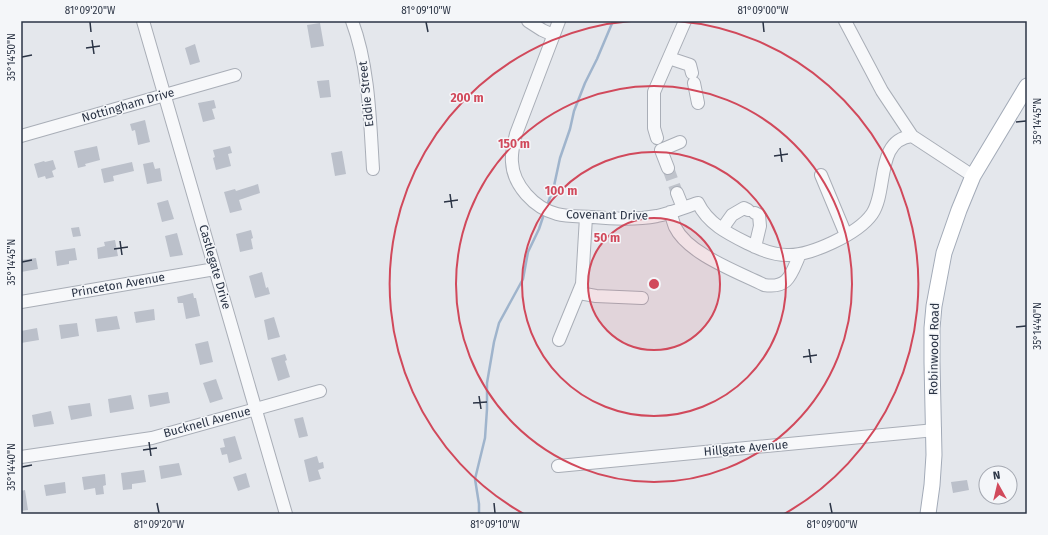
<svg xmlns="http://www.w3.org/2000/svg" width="1048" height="535" font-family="'Fira Sans',sans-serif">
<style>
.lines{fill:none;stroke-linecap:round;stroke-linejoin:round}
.stream{stroke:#9fb4cc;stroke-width:2.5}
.building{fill:#bbc0ca}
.minor-tunnel{stroke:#bfc3cb;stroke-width:12;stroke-dasharray:12 6;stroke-linecap:butt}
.minor-casing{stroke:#a9aeb7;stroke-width:14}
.major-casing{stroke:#a3abb8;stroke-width:17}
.minor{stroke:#f7f8fa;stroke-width:12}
.major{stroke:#fff;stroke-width:15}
.ticks{fill:none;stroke:#2b3445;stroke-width:1.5}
.ring{fill:none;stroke:#d1495b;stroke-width:2}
.labels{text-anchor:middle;stroke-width:3;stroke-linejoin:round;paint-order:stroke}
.street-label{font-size:12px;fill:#2b3445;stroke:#f4f6f9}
.centre{fill:#d1495b;stroke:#f4f6f9;stroke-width:2}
.ring-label{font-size:12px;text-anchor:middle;font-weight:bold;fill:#d1495b;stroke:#f4f6f9;stroke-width:3;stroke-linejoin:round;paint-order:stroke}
.neatline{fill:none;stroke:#2b3445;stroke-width:1.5}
.ticks-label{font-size:10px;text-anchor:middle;fill:#2b3445}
</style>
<rect width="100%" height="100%" fill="#e4e7ec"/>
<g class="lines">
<!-- stream -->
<path class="stream" d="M548,203L554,186L560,158L570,129L574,111L585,83L597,59L613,21
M479,514V504L475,479L485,438L487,409V383L494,342L499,323L523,279L528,252L539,229L543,217"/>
</g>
<!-- building -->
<path class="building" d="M320,23L324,46L311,48L307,25Z
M195,44L200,62L190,65L185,48Z
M329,80L331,97L320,98L317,81Z
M214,100L216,108L212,109L215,119L203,122L198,103Z
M145,120L150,142L138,145L135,130L132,131L130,124Z
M97,146L100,160L85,164L86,166L78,168L74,151Z
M230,146L232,153L228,154L231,166L216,170L213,158L215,157L213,150Z
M342,151L346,174L335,176L331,153Z
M53,160L56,169L52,171L54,177L46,179L45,176L38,178L34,164L44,161L45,162Z
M132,162L134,171L113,176L114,181L104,183L101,169Z
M153,162L155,169L160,168L162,181L147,184L143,164Z
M258,184L260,193L239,200L242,210L230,213L224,192L235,189L236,191Z
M168,200L174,219L162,222L157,203Z
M79,227L81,236L73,237L71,228Z
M251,230L253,238L251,239L253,249L240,252L236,234Z
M177,233L183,255L170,257L165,236Z
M115,240L118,256L98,259L97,248L105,246L104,242Z
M75,248L77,260L69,261V264L57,266L55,251Z
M36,258L38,269L21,272V260Z
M262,272L266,288L268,287L270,294L255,298L249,276Z
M193,293L194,298H196L200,316L186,319L183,303H178L177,297Z
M154,309L155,320L136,323L134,312Z
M117,316L120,329L97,332L95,319Z
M274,317L280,337L268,340L264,320Z
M77,323L79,336L61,339L59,325Z
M37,328L39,340L21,343V331Z
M208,341L213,362L200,365L195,344Z
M285,354L287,360L285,361L290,377L278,381L271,358Z
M216,379L223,399L210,403L203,383Z
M168,392L170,403L150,407L148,395Z
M131,395L134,409L110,413L108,399Z
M90,403L92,416L71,420L68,406Z
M51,411L54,424L34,427L32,415Z
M303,417L308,436L299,438L294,419Z
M235,436L242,459L229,463L227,454L222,455L220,448L225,447L223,439Z
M317,456L319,463L323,462L324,468L318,470L321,479L309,482L304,460Z
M179,463L182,475L161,479L159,466Z
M144,470L146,482L132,484V489L123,490L121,473Z
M246,473L250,487L238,491L233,477Z
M105,474L106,485L103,486L104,494L96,495L95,488L84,490L82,477Z
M967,480L969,490L953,493L951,482Z
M65,482L66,493L46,496L44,485Z
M25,490L28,510L21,511V491Z"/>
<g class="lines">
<!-- minor-tunnel -->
<path class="minor-tunnel" d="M668,168L677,193"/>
<!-- minor casing -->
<g class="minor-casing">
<path id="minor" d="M143,21L286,514
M352,21C369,66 370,121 373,169
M528,21L542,30L553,35
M559,21L516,134C514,143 511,152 512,162C513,185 534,208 557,214C568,217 581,216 593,217C614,219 636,220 657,216C671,213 685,207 698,203C708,224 729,234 749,244C761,250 773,255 787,255C810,256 858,234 872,214C888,191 875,140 912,136L973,176
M845,21L882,91L912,136
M669,58L690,65L692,73
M694,83L698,103
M21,136L235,75
M657,138L654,128V92L685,21
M668,168L661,150L680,142
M821,175L846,235
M677,193L683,208
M670,212C672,217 673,222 675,227C688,254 738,272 764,285C789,289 791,274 800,254
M755,213L759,215L760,226L755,247
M722,229L732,215L744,208L748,210
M579,293L596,296L642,298
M21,302L215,269
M559,340L582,284L586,217
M21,457L152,438L320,391
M558,466L935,430"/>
</g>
<!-- major casing -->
<g class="major-casing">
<path id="major" d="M928,514L932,485L934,455L932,362V328L934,306L944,253L959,210L973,176L1027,86"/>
</g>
<!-- minor -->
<use href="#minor" class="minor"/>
<!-- major -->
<use href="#major" class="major"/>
</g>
<!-- ticks -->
<path class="ticks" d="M90,22L91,32M426,22L428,32M763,22L764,32M92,40L94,54M86,48L100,46M22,57L32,55M1016,122L1026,121M780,148L782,162M774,156L788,154M450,194L452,208M444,202L458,200M120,241L122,255M114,249L128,247M22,262L32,260M1016,327L1026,326M809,349L811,363M803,357L817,355M479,396L481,409M473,403L487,402M149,442L151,456M143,450L157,448M22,467L32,465M157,503L159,513M494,503L495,513M830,503L832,513"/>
<!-- distance rings -->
<circle cx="654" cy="284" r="66" fill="#d1495b" fill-opacity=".12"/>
<g class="ring">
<circle cx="654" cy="284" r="66"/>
<circle cx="654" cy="284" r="132"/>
<circle cx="654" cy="284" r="198"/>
<path d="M524 514A264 264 0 0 1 631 21M677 21A264 264 0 0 1 784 514"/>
</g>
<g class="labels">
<!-- street labels -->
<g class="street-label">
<text transform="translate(366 94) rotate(-96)" y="4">Eddie Street</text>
<text transform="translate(128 105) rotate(-16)" y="4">Nottingham Drive</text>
<text transform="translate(607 215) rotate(1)" y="4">Covenant Drive</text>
<text transform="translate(215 267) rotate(74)" y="4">Castlegate Drive</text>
<text transform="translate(118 285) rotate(-10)" y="4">Princeton Avenue</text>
<text transform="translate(934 349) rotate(-89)" y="4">Robinwood Road</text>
<text transform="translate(207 422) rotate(-15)" y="4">Bucknell Avenue</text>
<text transform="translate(746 448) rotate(-5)" y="4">Hillgate Avenue</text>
</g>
</g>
<circle cx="654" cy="284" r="6" class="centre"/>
<g class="ring-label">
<text x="467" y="102">200 m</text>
<text x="514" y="148">150 m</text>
<text x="561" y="195">100 m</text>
<text x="607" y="242">50 m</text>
</g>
<!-- border -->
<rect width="1048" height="535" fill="none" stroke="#f4f6f9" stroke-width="44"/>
<!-- north arrow -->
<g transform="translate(998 485) rotate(352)"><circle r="19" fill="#f4f6f9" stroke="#a4a8b1"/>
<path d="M0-3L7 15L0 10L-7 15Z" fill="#d1495b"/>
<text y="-6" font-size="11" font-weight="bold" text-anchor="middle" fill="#2b3445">N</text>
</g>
<rect x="22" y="22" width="1004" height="491" class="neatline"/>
<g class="ticks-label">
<text x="90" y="14">81°09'20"W</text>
<text x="426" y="14">81°09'10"W</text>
<text x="763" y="14">81°09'00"W</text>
<text transform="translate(11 57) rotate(-90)" y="4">35°14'50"N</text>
<text transform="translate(1037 121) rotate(-90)" y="4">35°14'45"N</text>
<text transform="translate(11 262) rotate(-90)" y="4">35°14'45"N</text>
<text transform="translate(1037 326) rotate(-90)" y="4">35°14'40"N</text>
<text transform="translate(11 467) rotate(-90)" y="4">35°14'40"N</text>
<text x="159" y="528">81°09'20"W</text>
<text x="495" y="528">81°09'10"W</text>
<text x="832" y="528">81°09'00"W</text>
</g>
</svg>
